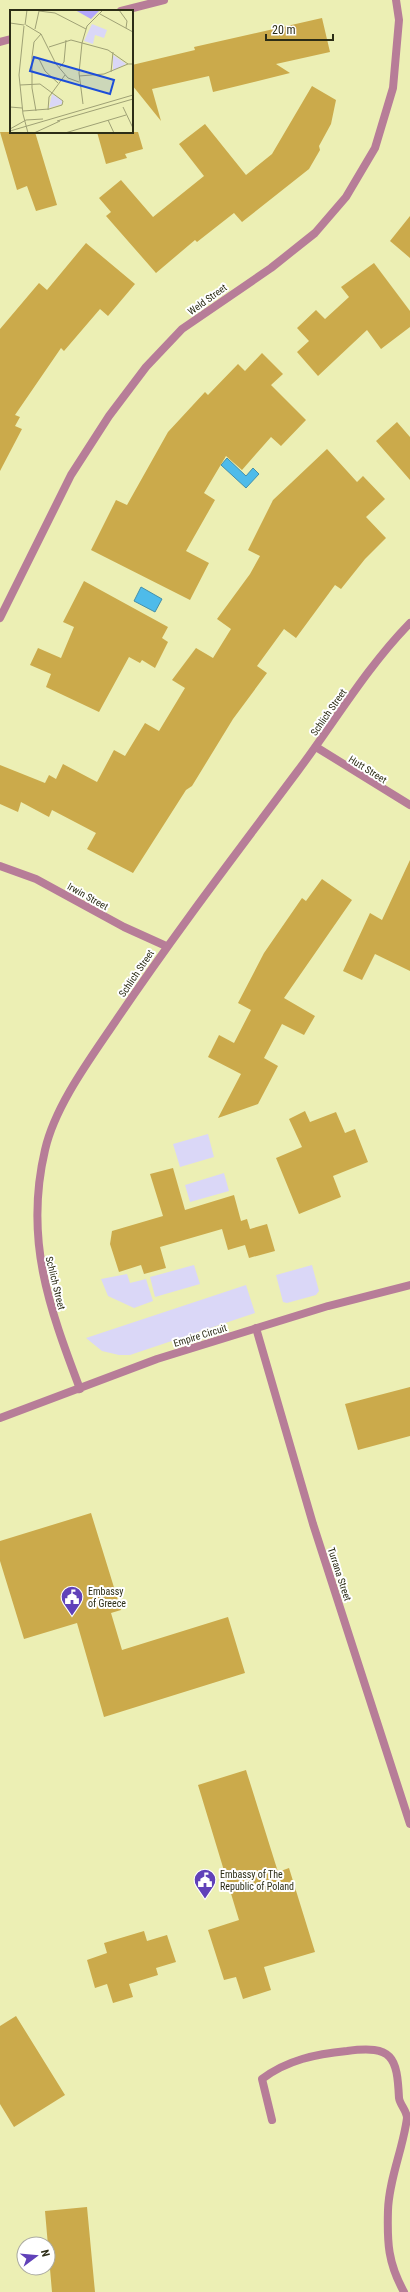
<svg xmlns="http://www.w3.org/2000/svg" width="410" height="2292" font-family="'Roboto Condensed',sans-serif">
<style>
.green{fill:#dad7f7}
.water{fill:#4ebbea;stroke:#4490aa}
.building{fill:#cbaa4b}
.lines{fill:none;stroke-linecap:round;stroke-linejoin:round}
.service{stroke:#b77d98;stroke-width:8}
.minor{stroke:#b77d98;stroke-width:8}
.tertiary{stroke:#b77d98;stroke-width:8}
.labels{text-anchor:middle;stroke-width:4;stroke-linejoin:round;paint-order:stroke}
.street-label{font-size:10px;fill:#2c2d16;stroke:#fff}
.poi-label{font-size:10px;fill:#2c2d16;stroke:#fff;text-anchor:start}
.inset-road{fill:none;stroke:#9fa175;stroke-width:1}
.view{fill:#1d4ed8;fill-opacity:0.15;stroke:#1d4ed8;stroke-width:2}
.inset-edge{fill:none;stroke:#2c2d16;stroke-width:2}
</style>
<rect width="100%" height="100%" fill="#ecefb4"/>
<!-- green -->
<path class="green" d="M208,1134L214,1157L180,1167L173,1144Z
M224,1173L229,1191L190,1202L185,1185Z
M194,1265L200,1284L155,1297L150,1277Z
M312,1265L319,1291L316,1295L287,1303L283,1302L276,1275Z
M127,1274L130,1283L146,1279L153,1301L134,1308L108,1296L101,1279Z
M246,1285L255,1313L130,1355H119L102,1351L86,1338Z"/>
<!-- water -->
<path class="water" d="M227,458L246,476L253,468L259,474L246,488L221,465Z
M141,587L162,599L155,612L134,601Z"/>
<!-- building -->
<path class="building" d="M322,18L330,52L276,64L290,73L213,92L209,76L152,89L161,121L132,85V65L195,50L194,47Z
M312,86L336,100L331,124L319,146L320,150L309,169L242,222L234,213L197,242L195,240L156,273L106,216L111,212L99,198L121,180L153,217L204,176L179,144L205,124L246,175L272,154Z
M0,132H35L57,205L36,211L27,186L17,190Z
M97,132H138L143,149L125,154L127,158L106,164Z
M410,216V258L390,241Z
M86,243L135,284L108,316L100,309L64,351L61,348L15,415L20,417L15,426L22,429L0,471V329L39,283L47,290Z
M374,263L410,311V327L381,349L367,330L318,376L297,352L309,341L297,328L316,310L325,319L349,297L341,287Z
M262,353L283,374L271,385L306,420L281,446L271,437L242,470L226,456L204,493L215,500L186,551L209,563L190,600L91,550L116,500L127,505L168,432L205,392L208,395L238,364L245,371Z
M397,422L410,437V480L376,441Z
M327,449L357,482L363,476L385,499L366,517L386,538L365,559L341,589L335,585L296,638L284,629L257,666L267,673L233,719L192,786L186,790L133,873L87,849L96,833L52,810L49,817L21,802L18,812L0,804V765L45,783L49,775L56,779L63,764L97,782L114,750L125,756L145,723L159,731L185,688L172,680L196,648L213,658L231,629L217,619L250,574L260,556L248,550L273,500Z
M84,581L168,627L162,638L168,642L155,668L142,660L140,663L129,657L99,712L46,687L51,674L30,665L38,648L61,658L74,627L63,622Z
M410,860V971L375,954L362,980L343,971L370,913L382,920Z
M322,879L352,900L284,998L315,1016L304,1035L282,1024L264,1058L278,1066L258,1104L218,1118L241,1074L208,1057L219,1035L234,1043L251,1010L238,1003L264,953L302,898L306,901Z
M305,1111L310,1122L336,1112L345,1133L355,1129L368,1162L333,1176L341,1197L299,1214L276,1158L302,1147L289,1119Z
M173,1168L185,1210L234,1195L241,1221L247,1219L250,1229L267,1224L275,1251L249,1258L245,1245L228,1250L222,1229L160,1247L166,1268L144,1274L141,1265L119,1272L110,1244L112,1231L163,1216L150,1174Z
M410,1387V1436L358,1450L345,1404Z
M91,1513L121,1610L111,1613L122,1650L228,1617L245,1673L104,1717L77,1623L24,1639L0,1561V1541Z
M246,1770L278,1872L289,1868L315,1952L264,1967L271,1990L243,1999L236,1977L224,1980L208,1930L239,1920L198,1785Z
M144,1931L147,1941L167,1935L176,1962L156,1968L158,1975L129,1984L133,1997L113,2003L107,1984L95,1988L87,1960L107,1953L104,1943Z
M16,2016L65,2095L14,2127L0,2104V2026Z
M87,2207L95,2292H52L45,2211Z"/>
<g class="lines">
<!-- service -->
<path class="service" d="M272,2120L262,2079C287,2060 316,2054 347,2051C393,2045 397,2057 399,2098C400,2105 407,2111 407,2118C403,2149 389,2179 388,2210C387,2243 388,2263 404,2292"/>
<!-- minor -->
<path class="minor" d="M121,11L164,0
M0,42L11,39
M0,618L71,475L109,416L146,367L182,329L271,268L315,233L346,197L375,148L393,88L399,20L396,0
M316,747L410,805
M0,866L36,879L124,927L166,946
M256,1328L313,1524L410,1824"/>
<!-- tertiary -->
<path class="tertiary" d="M80,1389C49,1307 24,1239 45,1150C55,1106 90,1059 115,1022C173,936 235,855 297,772C334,723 366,668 410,623
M0,1418L157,1359L328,1306L410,1285"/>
</g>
<!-- icons -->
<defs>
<g id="civic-pin" transform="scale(1.15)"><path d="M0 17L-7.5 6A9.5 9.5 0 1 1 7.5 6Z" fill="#6041b9" stroke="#fff"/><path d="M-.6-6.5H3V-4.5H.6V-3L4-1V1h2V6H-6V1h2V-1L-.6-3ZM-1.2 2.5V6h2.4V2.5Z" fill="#fff"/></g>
</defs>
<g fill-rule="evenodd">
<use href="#civic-pin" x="72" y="1597"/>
<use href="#civic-pin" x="205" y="1880"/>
</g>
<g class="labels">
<!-- street labels -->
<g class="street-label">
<text transform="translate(207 299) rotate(-36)" y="4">Weld Street</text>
<text transform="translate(328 712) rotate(-55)" y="4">Schlich Street</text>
<text transform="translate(368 769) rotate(32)" y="4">Hutt Street</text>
<text transform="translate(88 896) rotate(29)" y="4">Irwin Street</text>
<text transform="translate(136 973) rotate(-56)" y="4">Schlich Street</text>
<text transform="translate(56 1283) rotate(76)" y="4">Schlich Street</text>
<text transform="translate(200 1335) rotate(-17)" y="4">Empire Circuit</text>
<text transform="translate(340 1574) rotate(72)" y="4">Turrana Street</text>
</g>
<!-- poi labels -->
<g class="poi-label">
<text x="88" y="1595">Embassy<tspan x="88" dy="12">of Greece</tspan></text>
<text x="220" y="1878">Embassy of The<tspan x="220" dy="12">Republic of Poland</tspan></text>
</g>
</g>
<!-- overview -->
<g transform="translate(10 10)">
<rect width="123" height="123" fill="#ecefb4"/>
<path d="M82,14L97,20L94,28L85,25L83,34L74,31ZM103,45L115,53L116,54L103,61ZM42,84L52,90V94L39,98Z" fill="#dad7f7"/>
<path d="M65,0H90L81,9Z" fill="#b2a6fa"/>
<path class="inset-road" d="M109,0L117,11L116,18M29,1L45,3L76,19M90,4L123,22M0,13L14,15M15,15L17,0M16,15L31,24L46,54L58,68L69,72M14,16L9,65L13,104L18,123M25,19L29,1M39,37L61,30L98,40L118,54M22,47L29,49L35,61L48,73M49,58L54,52L56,30M101,62L103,42M69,66L94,64L118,54H123M10,75L30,74L53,91L52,95L39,99L13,101M73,94L69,63L72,33L77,16L93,0M0,97L12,98M113,97L123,118M38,100L39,87L55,65M26,101L22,78V47L24,32L31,24M98,110L104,123M47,111L123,89M0,119L16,110L33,109M0,121L123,85M24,123L50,111M55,123L116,105"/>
<path class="view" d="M24,47L104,70L100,84L20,61Z"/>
<rect width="123" height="123" class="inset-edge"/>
</g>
<!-- north arrow -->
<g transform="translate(36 2256) rotate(74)"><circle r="19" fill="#ffffff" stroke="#ababa2"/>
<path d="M0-3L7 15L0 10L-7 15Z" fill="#6041b9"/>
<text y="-6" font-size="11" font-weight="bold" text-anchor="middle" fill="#2c2d16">N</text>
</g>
<!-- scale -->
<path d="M266 34v6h67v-6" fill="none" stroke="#2c2d16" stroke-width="2"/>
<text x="272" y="34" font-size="12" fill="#2c2d16" stroke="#ffffff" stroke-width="3" paint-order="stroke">20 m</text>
</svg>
